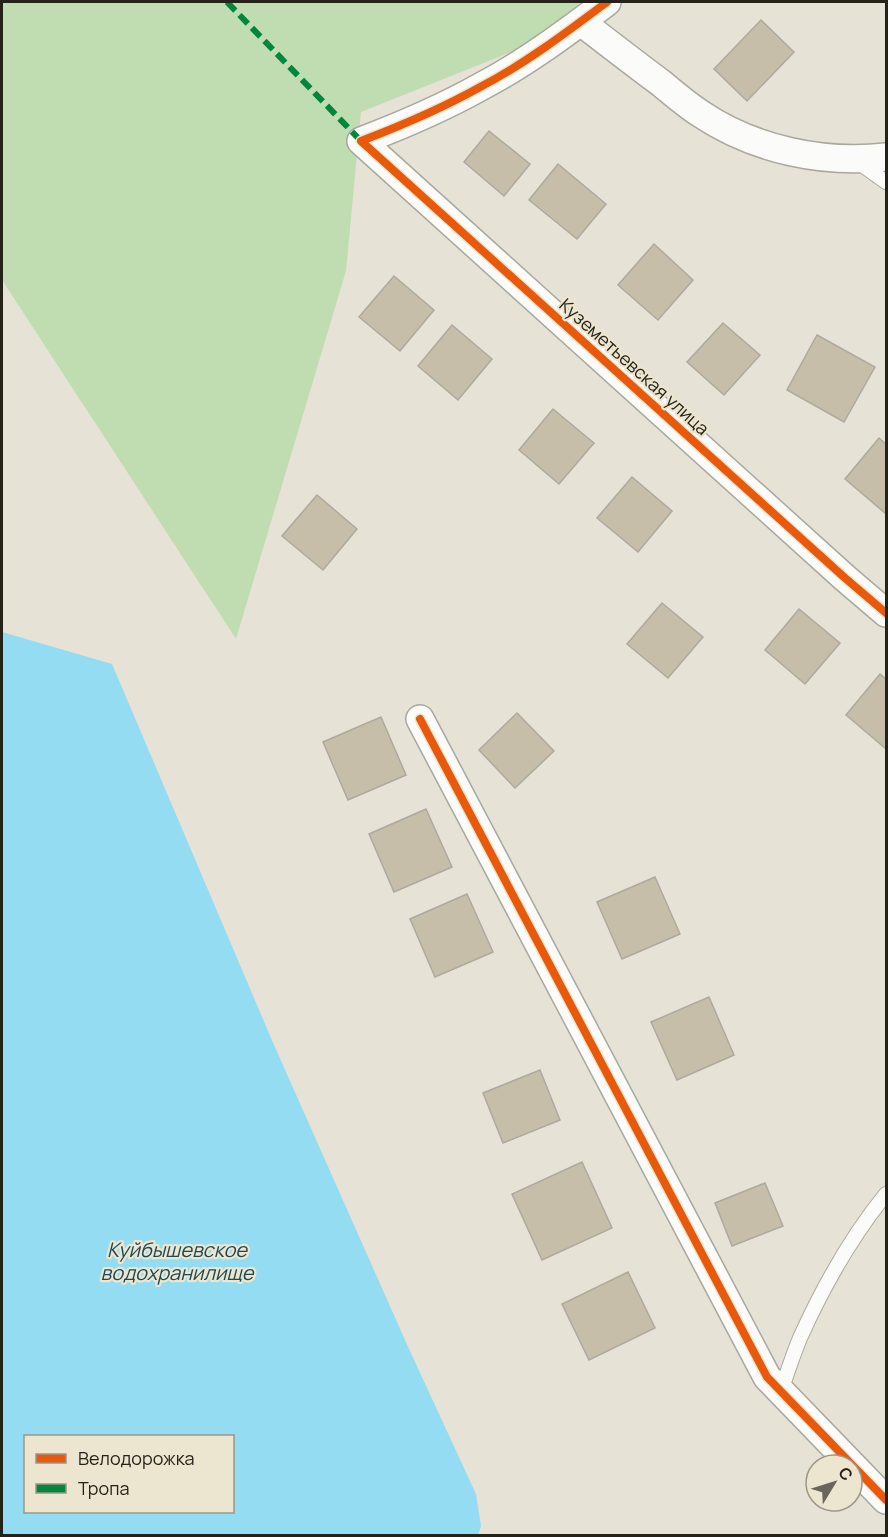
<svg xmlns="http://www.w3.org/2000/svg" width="888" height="1537" font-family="Manrope,sans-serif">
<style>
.green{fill:#c0ddb2}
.water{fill:#93dcf2;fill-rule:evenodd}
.building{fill:#c6bea8;stroke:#aca9a0;stroke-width:1.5}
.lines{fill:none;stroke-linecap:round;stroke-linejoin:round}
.service-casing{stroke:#aaa79d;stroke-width:16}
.minor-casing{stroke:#aaa79d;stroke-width:30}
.service{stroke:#fbfbf9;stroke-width:14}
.minor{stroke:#fbfbf9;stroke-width:27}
.quiet{stroke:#00873e;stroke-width:6;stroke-dasharray:12 6;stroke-linecap:butt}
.cycleway-casing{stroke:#ece5cf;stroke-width:11}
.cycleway{stroke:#e8590c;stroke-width:8}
.labels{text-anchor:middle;stroke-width:4.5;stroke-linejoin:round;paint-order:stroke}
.street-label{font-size:18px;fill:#25221a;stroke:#ece5cf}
.water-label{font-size:20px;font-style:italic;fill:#1b4958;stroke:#ece5cf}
</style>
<rect width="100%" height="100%" fill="#e6e2d5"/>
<!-- green -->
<path class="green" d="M2,2H581L526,46L361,112L346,271L236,639L2,280Z"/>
<!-- water -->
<path class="water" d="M2,632L112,664L274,1045L409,1349L476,1494L481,1526L478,1535H2ZM26,1436H232V1512H26Z"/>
<!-- building -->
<path class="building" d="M761,20L794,52L747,101L714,69Z
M489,131L530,164L504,196L464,162Z
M558,164L606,204L577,239L529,200Z
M654,244L693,280L658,320L618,285Z
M394,276L434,310L400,351L359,317Z
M723,323L760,355L724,395L687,362Z
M452,325L492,359L458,400L418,366Z
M817,335L875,367L844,422L787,390Z
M553,409L594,443L559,484L519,450Z
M879,438L886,444V511L885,513L845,479Z
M632,477L672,511L638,552L597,518Z
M317,495L357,529L323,570L282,536Z
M662,603L703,637L668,678L627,644Z
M799,609L840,643L805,684L765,650Z
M880,674L886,679V749L846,715Z
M517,713L554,751L515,788L479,750Z
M381,717L406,775L348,800L323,742Z
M426,809L452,867L394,892L369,834Z
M655,877L680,934L622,959L597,902Z
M467,894L493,952L435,977L410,919Z
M709,997L734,1055L677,1080L651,1022Z
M540,1070L560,1120L503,1143L483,1093Z
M582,1162L612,1228L542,1260L512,1194Z
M765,1183L783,1226L732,1246L715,1203Z
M628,1272L655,1328L589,1360L562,1304Z"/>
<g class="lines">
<!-- service casing -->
<g class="service-casing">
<path id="service" d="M858,162L886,182
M781,1391C787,1373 793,1355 800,1338C823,1287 851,1237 886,1194"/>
</g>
<!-- minor casing -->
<g class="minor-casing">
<path id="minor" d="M607,2C567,32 526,63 482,86C443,108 403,125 361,141L845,578L886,613
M581,22C607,42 634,63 661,83C674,94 687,105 701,114C755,150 823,164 886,157
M420,719L767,1377L886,1500"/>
</g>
<!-- service -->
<use href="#service" class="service"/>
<!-- minor -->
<use href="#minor" class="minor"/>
<!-- quiet -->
<path class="quiet" d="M227,2L361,141"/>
<!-- cycleway casing -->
<g class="cycleway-casing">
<path id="cycleway" d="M607,2C567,32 526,63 482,86C443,108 403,125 361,141L845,578L886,613
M420,719L767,1377L886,1500"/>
</g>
<!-- cycleway -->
<use href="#cycleway" class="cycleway"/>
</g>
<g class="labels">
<!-- street labels -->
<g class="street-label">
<text transform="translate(634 367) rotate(42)" y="6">Куземетьевская улица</text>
</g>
<!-- water labels -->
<g class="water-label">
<text x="177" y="1257">Куйбышевское<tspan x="177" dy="23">водохранилище</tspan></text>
</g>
</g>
<!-- border -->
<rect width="888" height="1537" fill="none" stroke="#25221a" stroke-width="6"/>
<!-- legend -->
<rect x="24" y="1435" width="210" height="78" fill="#ece5cf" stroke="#9c9787" stroke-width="1.5"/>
<rect x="36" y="1454" width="30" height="9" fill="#e8590c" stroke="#9c9787" stroke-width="1.5"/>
<text x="78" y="1465" font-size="18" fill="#25221a">Велодорожка</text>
<rect x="36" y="1484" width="30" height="9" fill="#00873e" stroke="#9c9787" stroke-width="1.5"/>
<text x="78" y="1495" font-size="18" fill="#25221a">Тропа</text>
<!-- north arrow -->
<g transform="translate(834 1483) rotate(52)"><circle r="28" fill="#ece5cf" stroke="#9c9787" stroke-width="1.5"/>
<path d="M0-4.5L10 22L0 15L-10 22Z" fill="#69655b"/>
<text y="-9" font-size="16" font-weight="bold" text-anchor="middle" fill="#25221a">С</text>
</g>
</svg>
